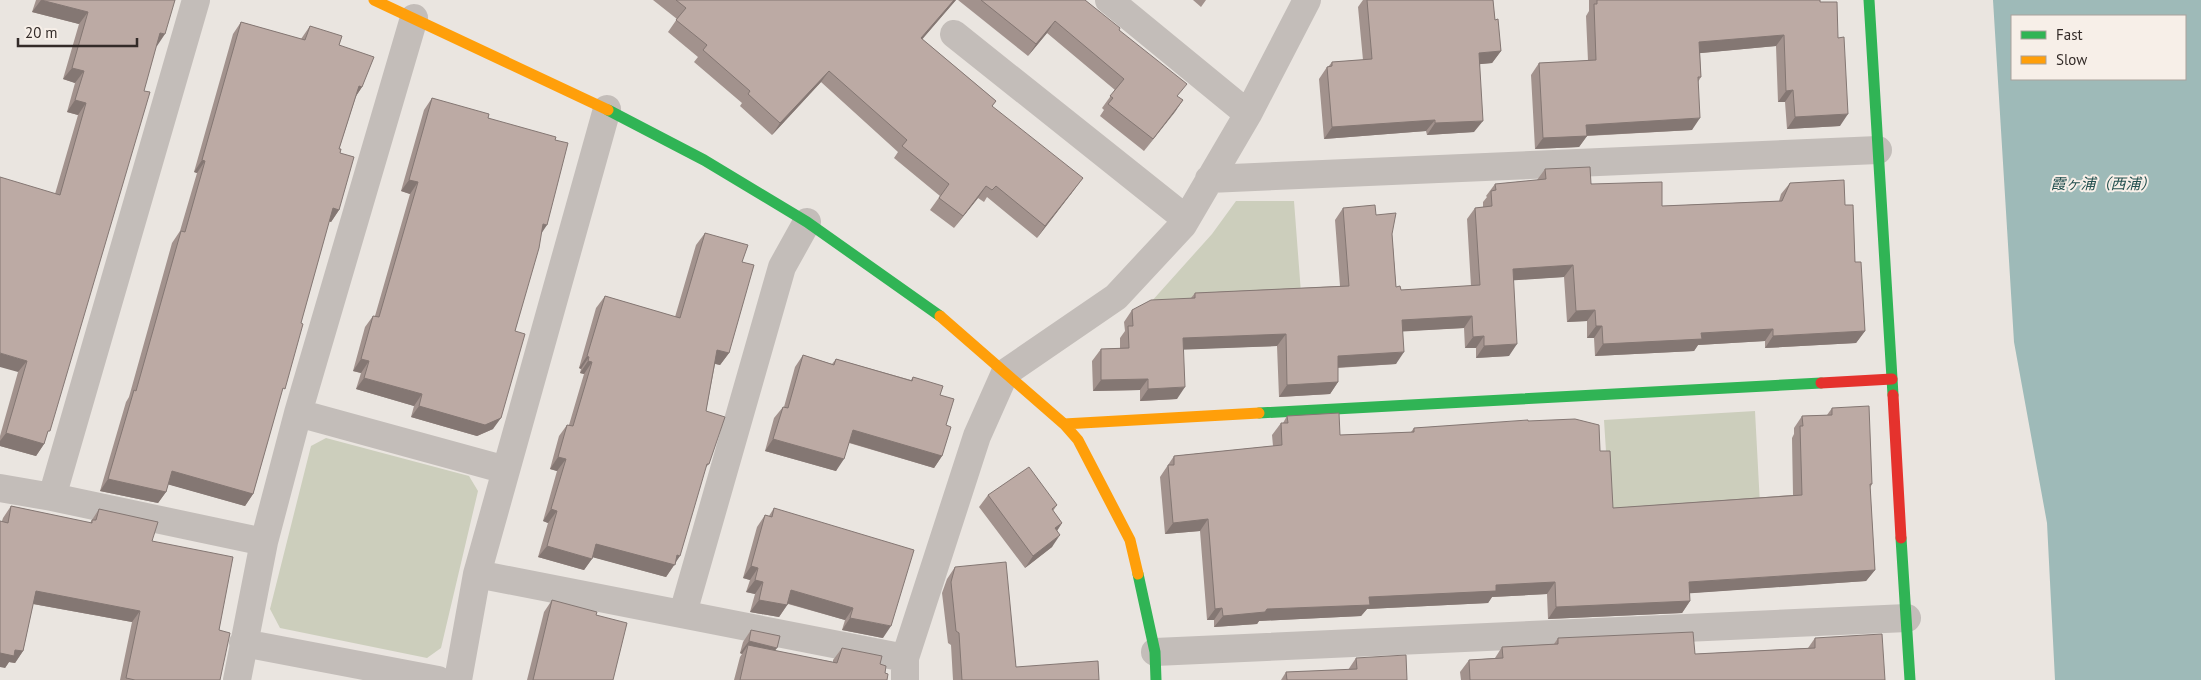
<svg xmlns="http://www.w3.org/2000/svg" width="2201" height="680" font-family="'PT Sans','Noto Sans JP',sans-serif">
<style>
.green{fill:#cccebc}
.water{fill:#9ebab8;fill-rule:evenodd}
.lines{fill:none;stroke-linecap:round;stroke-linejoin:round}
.street{stroke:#c3bdb9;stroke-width:28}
.fast{stroke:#30b455;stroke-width:11}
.slow{stroke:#ff9f0a;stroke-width:11}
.jam{stroke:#e5322d;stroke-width:11}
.wall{fill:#a2928d}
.shaded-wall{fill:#847773}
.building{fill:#bcaaa4;stroke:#847773}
.labels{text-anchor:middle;stroke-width:4;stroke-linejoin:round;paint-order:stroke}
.water-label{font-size:15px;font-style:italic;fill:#23504f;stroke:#f7efe8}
</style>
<rect width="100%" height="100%" fill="#eae5e0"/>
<!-- green -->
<path class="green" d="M1236,201H1294L1301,293L1151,302L1212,234Z
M1755,411L1760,505L1610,514L1604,420Z
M326,438L469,476L478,491L441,648L427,658L280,628L270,609L311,446Z"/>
<!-- water -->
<path class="water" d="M1993,0H2201V680H2055L2047,523L2014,342ZM2012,16H2185V79H2012Z"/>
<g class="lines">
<!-- street -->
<path class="street" d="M1109,0L1248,114
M954,34L1186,219
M1209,179L1878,150
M298,413L506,470
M0,488L52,497L264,542
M52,497L196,0
M477,574L905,658
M683,613L782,267L807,222
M243,643L438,680
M1155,652L1907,618
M237,680L264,542L298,413L414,18
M458,680L477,574L607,109
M905,680V658L977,436L1005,373L1116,297L1183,225L1248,114L1307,0"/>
<!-- fast -->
<path class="fast" d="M1869,0L1893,395
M608,110L704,160L807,222L940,316
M1259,413L1821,383
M1901,538L1910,680
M1138,574L1155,652L1156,680"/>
<!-- slow -->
<path class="slow" d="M374,0L608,110
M940,316L1064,424L1078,440L1130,540L1138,574
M1064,424L1259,413"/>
<!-- jam -->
<path class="jam" d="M1821,383L1892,379
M1893,395L1901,538"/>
</g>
<!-- wall -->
<path class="wall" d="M36,0H175L156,46L44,444L36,456L0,446V436L18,372L55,194L78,115L67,112L75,83L63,79L79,24L32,12Z
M653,0H956L922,39L996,101L992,106L1074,190L1037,238L987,197L984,202L978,198L954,228L930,210L940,196L894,158L898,152L821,82L772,135L740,106L742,103L694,62L698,57L668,32L677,19Z
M958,0H1085L1119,30L1178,97L1183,100L1144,151L1100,116L1104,110L1102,108L1115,90L1047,33L1028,56Z
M1193,0H1206L1201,7Z
M1363,0H1493L1495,20L1501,51L1492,63L1480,64L1474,132L1427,135L1426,131L1324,139L1319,79L1327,67H1328L1332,62L1363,60L1358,7Z
M1589,0H1820L1840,126L1787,129L1785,102H1778L1776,46L1700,53L1701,77L1698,82L1692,130L1587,136L1579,147L1535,149L1531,75L1539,63L1588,61L1586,16L1589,11Z
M241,22L301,39L310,26L339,45L362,87L356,96L339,149L340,153L339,210L331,222L329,221L253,494L245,506L168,484L166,492L158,503L100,491L126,402L129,397L172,243L180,231L197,173L194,172L233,34Z
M432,98L488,118L555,140L541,234L515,331L493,429L477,436L411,417L414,406L356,389L361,373L353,371L365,327L373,316H375L410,194L401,191L424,110Z
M1545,169L1662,206L1779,201L1781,194L1790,183L1845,205L1855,262L1865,331L1856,343L1765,348V341L1698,345L1694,351L1595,356L1594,338H1587V321L1567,322L1564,277L1513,280L1509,356L1476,358V348H1465L1464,328L1403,331L1396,364L1338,368V382L1330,394L1279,397L1277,346L1183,349L1177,399L1140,401V390L1093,391L1092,361L1101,349L1120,348V338L1125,331L1124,322L1132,310L1191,298L1195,293L1340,286L1335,220L1343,208L1376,215L1392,234L1396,287L1401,290L1471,286L1467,219L1475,208L1483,207V202L1487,197L1486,196L1495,184L1537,180Z
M705,233L742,262L729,353L720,365L715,364L706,411L709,464L705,468L675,564L666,577L593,557L584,570L538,557L548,523L543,521L557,471L550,469L559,436L567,425H569L584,374L580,373L581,369L579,368L596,308L605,296L675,317L696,245Z
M803,355L832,364L836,359L911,380L913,377L940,395L946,425L942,456L934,468L849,443L836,471L765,451L774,418L783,407H784L795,367Z
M1832,408L1872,484L1870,488L1875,570L1866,581L1690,593V601L1682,613L1548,619L1547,594L1492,597L1488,603L1367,609L1361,616L1259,621L1257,624L1214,627V620H1207L1200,531L1165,534L1160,477L1174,456L1273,446L1272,435L1281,423H1283L1287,416L1340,435L1411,432L1414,428L1528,421L1600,451L1613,508L1793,495L1792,438L1794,434V428L1802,416L1827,415Z
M988,495L1057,505L1053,511L1062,523L1057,531L1052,547L1025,568L979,507Z
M11,506L90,523L99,509L152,541L219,630L220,680H120L132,622L33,604L23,651L15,663L9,662L5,668L2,521L3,518Z
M774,508L883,638L842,630L845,620L788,604L779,617L750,612L755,594L746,592L750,580L743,578L757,527L765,515L769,516Z
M955,567L1016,667L1099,680H953L951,645L948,643L942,593L947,579Z
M552,600L596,615L613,680H527L544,612Z
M751,630L775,651L833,662V660L842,648L880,664L885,673L887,680H734L740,657L742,654L740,653L743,642Z
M1558,638L1695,654L1808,648L1815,638L1885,680H1461L1460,672L1469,660L1495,658L1502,647L1554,644Z
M1356,658L1407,680H1281L1286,672L1348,670Z"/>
<!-- shaded-wall -->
<path class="shaded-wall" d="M41,0L88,12L79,24L32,12Z
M954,0H956L913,50L921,38Z
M1055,21L1047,33L1028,56L1036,44Z
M160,33L165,34L157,46L152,44Z
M1784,35L1776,46L1691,54L1699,42Z
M1501,51L1492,63L1471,65L1479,53Z
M72,68L84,71L75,83L63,79Z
M829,71L821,82L772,135L780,123Z
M359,86L362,87L354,99Z
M1793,90L1785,102H1778L1786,91Z
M75,100L86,103L78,115L67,112Z
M1183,100L1175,112L1144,151L1153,139Z
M1848,114L1840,126L1787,129L1795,117Z
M1700,118L1692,130L1580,136H1587L1579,147L1535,149L1543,138L1586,125Z
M1435,120L1426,131L1324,139L1332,127Z
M1483,121L1474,132L1427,135L1435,123Z
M202,160L205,161L197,173L194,172Z
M1083,178L1074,190L1037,238L1045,226Z
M409,180L418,182L410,194L401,191Z
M986,186L978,198L954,228L963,216Z
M333,208L339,210L331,222L324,220Z
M543,224L547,225L539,237Z
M1573,265L1564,277L1504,281L1513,269Z
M1595,310L1587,321L1567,322L1576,311Z
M1472,316L1464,328L1394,332L1402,320Z
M1596,326H1602L1594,338H1587Z
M1773,329L1765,341L1698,345L1694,351L1595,356L1603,344L1701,333Z
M1865,331L1856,343L1765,348L1773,336Z
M1286,334L1277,346L1175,350L1183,338Z
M1484,336L1476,348H1465L1473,337Z
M1517,344L1509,356L1476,358L1484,346Z
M717,350L729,353L720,365L709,362Z
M1404,352L1396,364L1329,368L1338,356Z
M0,353L27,361L18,372L0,367Z
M587,356L589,357L581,369L579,368Z
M361,359L369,361L361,373L353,371Z
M588,361L592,362L584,374L580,373Z
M364,378L422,394L414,406L356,389Z
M1148,379L1140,390L1093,391L1101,380Z
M1338,382L1330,394L1279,397L1287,385Z
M1185,387L1177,399L1140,401L1148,389Z
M419,406L501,418L493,429L477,436L411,417Z
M853,430L942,456L934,468L844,441Z
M6,433L44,444L36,456L0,446V441Z
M773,439L844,459L836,471L765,451Z
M558,457L566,459L557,471L550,469Z
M172,471L253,494L245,506L163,483Z
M108,479L166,492L158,503L100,491Z
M551,509L557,511L548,523L543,521Z
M1208,519L1200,531L1165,534L1173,523Z
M1062,523L1054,535L1055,528Z
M1060,535L1052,547L1025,568L1033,556Z
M596,544L677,555L680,556L666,577L588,556Z
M547,546L592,559L584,570L538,557Z
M751,566L758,568L750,580L743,578Z
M1875,570L1866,581L1680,594L1689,582Z
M755,580L763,582L755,594L746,592Z
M1555,582L1547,594L1492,597L1488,603L1367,609L1361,616L1259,621L1267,609L1369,597L1496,585Z
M791,590L853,608L845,620L783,602Z
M36,591L140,611L132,622L28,603Z
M759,600L787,605L779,617L750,612Z
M1690,601L1682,613L1548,619L1556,607Z
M1222,608L1214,620H1207L1215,609Z
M1265,612L1257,624L1214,627L1223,616Z
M850,618L891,626L883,638L842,630Z
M749,641L777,648L768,660L748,645L742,654L740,653Z
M15,650L23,651L15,663L9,662L5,668L0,667V653Z"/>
<!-- building -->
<path class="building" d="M41,0H175L165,34L160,33L144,91L150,92L50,431H48L44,444L6,433L27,361L0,353V177L60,195L86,103L75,100L84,71L72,68L88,12Z
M676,0H954L921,38L996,101L992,106L1083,178L1045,226L996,186L992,190L986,186L963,216L939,198L949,184L902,146L907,140L829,71L780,123L748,94L750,91L703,50L707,45L676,20L686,8Z
M981,0H1085L1120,28L1119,30L1187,84L1177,96L1183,100L1153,139L1108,104L1113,98L1110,96L1124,79L1055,21L1036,44Z
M1367,0H1493L1495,20L1498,19L1501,51L1479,53L1483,121L1435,123V120L1332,127L1327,67L1332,66V62L1372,59Z
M1597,0H1820V2H1837L1838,38L1844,37L1848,114L1795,117L1793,90L1786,91L1784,35L1699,42L1701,77H1698L1700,118L1586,125L1587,136L1543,138L1539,63L1596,60L1594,4H1597Z
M241,22L305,40L310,26L342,36L339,45L374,57L362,87L359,86L339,149H341L340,153L354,157L339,210L333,208L301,323L303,324L285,389L283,388L253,494L172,471L166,492L108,479L134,390L136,391L181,231L185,232L205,161L202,160Z
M432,98L489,114L488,118L556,137L555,140L568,143L547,225L543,224L539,248L515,331L525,334L501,418L485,425L419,406L422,394L364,378L369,361L361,359L373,316L379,317L418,182L409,180Z
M1590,167L1591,184L1662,182V206L1782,201L1790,183L1844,180L1845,205H1853L1855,262H1861L1865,331L1773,336V329L1701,333L1702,339L1603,344L1602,326H1596L1595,310L1576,311L1573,265L1513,269L1517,344L1484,346V336L1473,337L1472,316L1402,320L1404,352L1338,356V382L1287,385L1286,334L1183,338L1185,387L1148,389V379L1101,380V349L1129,348L1128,326H1133L1132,310L1151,300L1195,298V293L1349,286L1343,208L1375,205L1376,215L1396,213L1392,234L1396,287L1400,286L1401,290L1480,285L1475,208L1492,206L1491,191L1496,190L1495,184L1546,179L1545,169Z
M705,233L748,245L742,262L754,265L729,353L717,350L706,411L725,417L709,464H707L680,556L677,555L675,565L596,544L592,559L547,546L557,511L551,509L566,459L558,457L567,425L573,426L592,362L588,361L589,357L587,356L605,296L680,318Z
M803,355L834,365L836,359L912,381L913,377L943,386L940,395L954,399L946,425L951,427L942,456L853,430L844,459L773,439L783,407L788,408Z
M1869,406L1872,484H1870L1875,570L1689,582L1690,601L1556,607L1555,582L1496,585V591L1369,597L1370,605L1267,609L1265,612L1223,616L1222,608L1215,609L1208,519L1173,523L1168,465H1174V456L1282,445L1281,423H1288L1287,416L1339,413L1340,435L1414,432V428L1528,420V421L1575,419L1599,425L1600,451H1610L1613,508L1802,495L1800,426H1803L1802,416L1832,415V408Z
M1029,467L1057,505L1052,509L1062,523L1055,528L1060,535L1033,556L988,495Z
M11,506L92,523V520H96L99,509L158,522L152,541L233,557L219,630L230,633L220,680H135L126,678L140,611L36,591L23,651L15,650L14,656L0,653V521L8,523Z
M774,508L914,550L891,626L850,618L853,608L791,590L787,605L759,600L763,582L755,580L758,568L751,566L765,515L772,517Z
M1006,562L1016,667L1098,661L1099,680H962L959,633L956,631L951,582L955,567Z
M552,600L597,612L596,615L627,623L613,680H533Z
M751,630L780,636L777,648L749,641Z
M1693,632L1695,654L1815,648V638L1882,634L1885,680H1470L1469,660L1503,658L1502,647L1558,644V638Z
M748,645L837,663L842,648L882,656L880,664L886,666L885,673L888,674L887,680H740Z
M1406,655L1407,680H1287L1286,672L1357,669L1356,658Z"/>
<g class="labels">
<!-- water labels -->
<g class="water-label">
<text x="2103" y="189">霞ヶ浦（西浦）</text>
</g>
</g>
<!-- legend -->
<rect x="2011" y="15" width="175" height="65" fill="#f7efe8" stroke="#a9a19b"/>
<rect x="2021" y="31" width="25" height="8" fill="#30b455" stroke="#a9a19b"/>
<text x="2056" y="40" font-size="15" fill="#332b28">Fast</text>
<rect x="2021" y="56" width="25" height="8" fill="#ff9f0a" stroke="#a9a19b"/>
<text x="2056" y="65" font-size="15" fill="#332b28">Slow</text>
<!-- scale -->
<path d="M18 38v8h119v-8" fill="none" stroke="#332b28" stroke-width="2.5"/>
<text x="25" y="38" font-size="15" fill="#332b28" stroke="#f7efe8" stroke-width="4" paint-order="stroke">20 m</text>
</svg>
